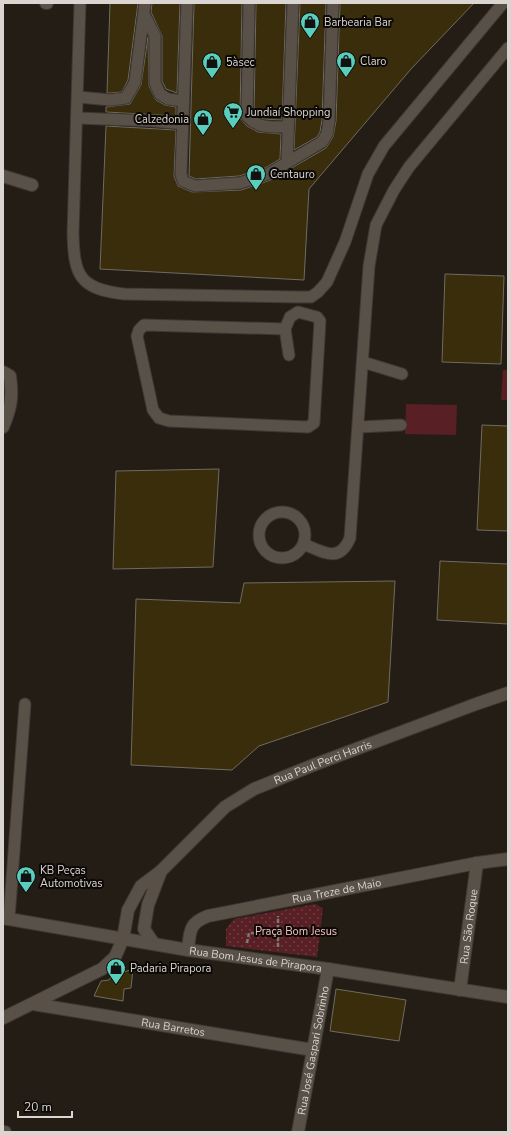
<svg xmlns="http://www.w3.org/2000/svg" width="511" height="1135" font-family="'Nunito Sans',sans-serif">
<style>
.grass{fill:url(#grass-dots)}
.garden{fill:#581f24}
.building{fill:#392d0c;stroke:#6f6b60}
.lines{fill:none;stroke-linecap:round;stroke-linejoin:round}
.lane-casing{stroke:#3e3834;stroke-width:13}
.street-casing{stroke:#3e3834;stroke-width:14}
.secondary-casing{stroke:#3e3834;stroke-width:14}
.path{stroke:#7f7973;stroke-width:2.5;stroke-dasharray:4 2;stroke-linecap:butt}
.lane{stroke:#595048;stroke-width:11}
.street{stroke:#595048;stroke-width:12}
.secondary{stroke:#595048;stroke-width:12}
.labels{text-anchor:middle;stroke-width:4;stroke-linejoin:round;paint-order:stroke}
.poi-label{font-size:11px;fill:#dad5d0;stroke:#0b0806;text-anchor:start}
.street-label{font-size:11px;fill:#dad5d0;stroke:#0b0806}
.park-label{font-size:11px;fill:#f7c0c1;stroke:#0b0806}
</style>
<defs>
<pattern id="grass-dots" width="8" height="8" patternUnits="userSpaceOnUse"><rect width="8" height="8" fill="#581f24"/><path d="M2 2h.1M6 6h.1" fill="none" stroke="#6f3f43" stroke-width="1.8" stroke-linecap="round"/></pattern>
</defs>
<rect width="100%" height="100%" fill="#241d16"/>
<!-- grass -->
<path class="grass" d="M315,904L323,908L317,957L226,946V929L234,919Z"/>
<!-- garden -->
<path class="garden" d="M503,370H508V400H501Z
M406,404L457,405L456,435L405,434Z"/>
<!-- building -->
<path class="building" d="M110,3H138L128,80L122,92L111,93H107Z
M152,3H180L177,93L166,89L162,81V36L151,12Z
M194,3H242L240,118L247,126L258,132L281,134L280,159L265,168L239,176L196,179L189,176Z
M256,3H286L282,120L263,119L254,113Z
M300,3H326L322,120L320,132L317,137L294,150Z
M340,3H474L411,69L309,189L304,280L100,269L106,126L176,130L174,176L178,186L192,192L241,190L271,180L326,148L333,137L336,121Z
M148,37L149,86L156,100L165,105L176,107V116L106,112V107L130,104L141,85Z
M445,274L504,276L501,364L442,362Z
M482,425L508,426V531L477,530Z
M219,469L213,567L113,569L116,471Z
M440,561L508,564V624L437,620Z
M395,581L388,702L259,746L232,770L131,765L136,599L240,603L244,583Z
M133,969L131,988L124,989L123,1001L94,996L101,981L109,980L112,976Z
M336,989L406,1000L399,1041L330,1031Z"/>
<g class="lines">
<!-- lane casing -->
<g class="lane-casing">
<path id="lane" d="M80,3L73,233C74,275 79,289 124,294L299,297H311L318,292L327,282L345,242L368,174L384,146L503,3
M187,3L181,174L183,181L195,186L240,183L268,174L322,142L327,134L329,121L333,3
M249,3L247,116C258,129 272,127 288,127
M144,14L155,36V83L160,94L168,99L183,101
M78,97L111,100L126,98L135,82L145,3
M77,118L153,121L183,124
M287,162L293,3
M298,312L317,317L320,321L314,423L308,427L169,421L159,418L153,410L137,336L139,330L144,325L285,329L290,317Z
M285,329L289,355
M363,362L402,374
M359,427L401,425
M259 535a23 23 0 1 1 46 0a23 23 0 1 1-46 0Z
M303,544C324,552 339,564 350,538L369,266L376,225L394,190L409,167L508,48
M9,919L25,704"/>
</g>
<!-- street casing -->
<g class="street-casing">
<g id="street">
<path d="M46,3H47"/>
<path d="M3,176L32,185"/>
<path d="M154,944L144,929L148,905L161,871"/>
<path id="s1" d="M188,950C190,931 189,923 208,916L477,863L508,859"/>
<path id="s2" d="M460,990L477,863"/>
<path id="s3" d="M33,1004L313,1050"/>
<path id="s4" d="M3,1018L102,969L115,957L123,939L128,910L141,886L161,871L225,807L254,789L316,764L476,704L508,693"/>
<path d="M3,1132H5"/>
<path id="s5" d="M298,1132L328,969"/>
</g>
</g>
<!-- secondary casing -->
<g class="secondary-casing">
<g id="secondary">
<path d="M3,372L10,376C13,397 11,408 3,427"/>
<path id="s6" d="M3,918L188,950L328,969L508,997"/>
</g>
</g>
<!-- path -->
<path class="path" d="M247,943L249,933L278,934
M278,947V916"/>
<!-- lane -->
<use href="#lane" class="lane"/>
<!-- street -->
<use href="#street" class="street"/>
<!-- secondary -->
<use href="#secondary" class="secondary"/>
</g>
<!-- icons -->
<defs>
<g id="shop-pin" transform="scale(1)"><path d="M0 17L-7.5 6A9.5 9.5 0 1 1 7.5 6Z" fill="#5acebd" stroke="#0b0806"/><path d="M-5-2.5h2.3a2.7 3.5 0 0 1 5.4 0H5L5.5 6h-11ZM-1.5-2.5h3a1.5 2.3 0 0 0-3 0Z" fill="#111"/></g>
<g id="supermarket-pin" transform="scale(1)"><path d="M0 17L-7.5 6A9.5 9.5 0 1 1 7.5 6Z" fill="#5acebd" stroke="#0b0806"/><path d="M-6-5.5h2.5l.6 2H6L4.5 2H-2.5L-4.4-4H-6ZM-1.5 3.2a1.3 1.3 0 1 0 .1 0ZM3 3.2a1.3 1.3 0 1 0 .1 0Z" fill="#111"/></g>
</defs>
<g fill-rule="evenodd">
<use href="#shop-pin" x="310" y="22"/>
<use href="#shop-pin" x="346" y="61"/>
<use href="#shop-pin" x="212" y="62"/>
<use href="#supermarket-pin" x="233" y="112"/>
<use href="#shop-pin" x="203" y="119"/>
<use href="#shop-pin" x="256" y="174"/>
<use href="#shop-pin" x="26" y="876"/>
<use href="#shop-pin" x="116" y="968"/>
</g>
<g class="labels">
<!-- poi labels -->
<g class="poi-label">
<text x="324" y="26">Barbearia Bar</text>
<text x="360" y="65">Claro</text>
<text x="226" y="66">5àsec</text>
<text x="247" y="116">Jundiaí Shopping</text>
<text x="189" y="123" text-anchor="end">Calzedonia</text>
<text x="270" y="178">Centauro</text>
<text x="40" y="874">KB Peças<tspan x="40" dy="13">Automotivas</tspan></text>
<text x="130" y="972">Padaria Pirapora</text>
</g>
<!-- street labels -->
<g class="street-label">
<text dy="4" stroke="none"><textPath href="#s4" startOffset="428">Rua Paul Perci Harris</textPath></text>
<text dy="4" stroke="none"><textPath href="#s1" startOffset="174">Rua Treze de Maio</textPath></text>
<text dy="4" stroke="none"><textPath href="#s2" startOffset="64">Rua São Roque</textPath></text>
<text dy="4" stroke="none"><textPath href="#s6" startOffset="256">Rua Bom Jesus de Pirapora</textPath></text>
<text dy="4" stroke="none"><textPath href="#s3" startOffset="142">Rua Barretos</textPath></text>
<text dy="4" stroke="none"><textPath href="#s5" startOffset="83">Rua José Gaspari Sobrinho</textPath></text>
</g>
<!-- park labels -->
<g class="park-label">
<text x="296" y="935">Praça Bom Jesus</text>
</g>
</g>
<!-- border -->
<rect width="511" height="1135" fill="none" stroke="#dad5d0" stroke-width="8"/>
<!-- scale -->
<path d="M18 1111v6h54v-6" fill="none" stroke="#dad5d0" stroke-width="2"/>
<text x="24" y="1111" font-size="12" fill="#dad5d0" stroke="#0b0806" stroke-width="3" paint-order="stroke">20 m</text>
</svg>
